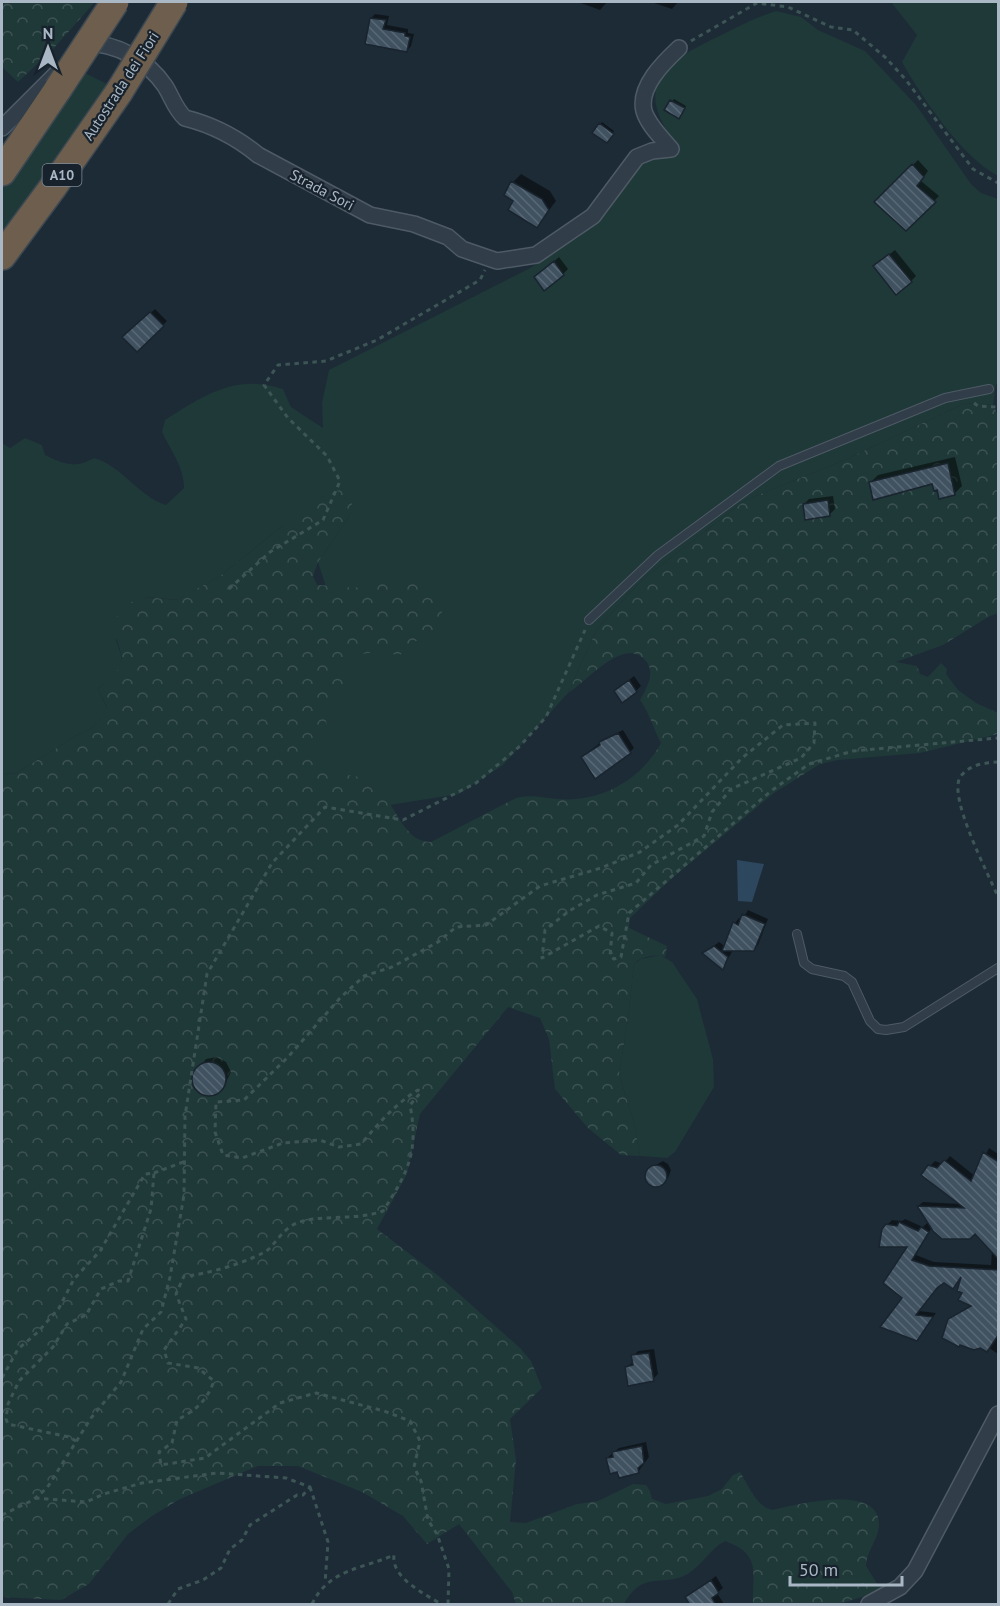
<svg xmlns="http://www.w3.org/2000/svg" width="1000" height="1606" font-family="'PT Sans',sans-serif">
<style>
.green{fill:#1f3838}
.forest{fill:url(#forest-crowns)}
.water{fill:#2d475e}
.shadow{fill:#0007;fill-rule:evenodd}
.building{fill:url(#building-back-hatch);stroke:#19242e;stroke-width:1.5}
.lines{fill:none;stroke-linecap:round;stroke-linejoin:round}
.service-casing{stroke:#4e5b66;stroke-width:10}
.minor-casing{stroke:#4e5b66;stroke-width:18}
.motorway-casing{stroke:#3c4852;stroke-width:30}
.path{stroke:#3d5555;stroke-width:3;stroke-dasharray:4.5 4.5;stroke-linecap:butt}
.service{stroke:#313d48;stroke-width:8}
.minor{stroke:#313d48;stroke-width:15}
.motorway{stroke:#6e5e4d;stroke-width:27}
.motorway-bridge-casing{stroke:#3c4852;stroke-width:30;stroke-linecap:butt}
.motorway-bridge{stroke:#6e5e4d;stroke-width:27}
.labels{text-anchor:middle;stroke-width:4.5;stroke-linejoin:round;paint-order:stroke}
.shield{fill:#17222c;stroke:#7e8b97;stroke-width:1.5}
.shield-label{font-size:14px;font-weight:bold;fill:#aab8c5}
.street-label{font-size:15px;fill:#aab8c5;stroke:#17222c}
</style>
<defs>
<pattern id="forest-crowns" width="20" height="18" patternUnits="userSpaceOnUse" patternTransform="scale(1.5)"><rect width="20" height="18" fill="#1f3838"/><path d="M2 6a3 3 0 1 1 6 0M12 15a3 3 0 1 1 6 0" fill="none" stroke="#3d5353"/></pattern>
<pattern id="building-back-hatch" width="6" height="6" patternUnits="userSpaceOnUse" patternTransform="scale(1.5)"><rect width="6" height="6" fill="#405160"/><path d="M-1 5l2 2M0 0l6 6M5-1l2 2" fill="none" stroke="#596875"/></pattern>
</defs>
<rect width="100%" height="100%" fill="#1d2b37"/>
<!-- green -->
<path class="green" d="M891,2H998V176C961,156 923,99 902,62L917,35Z
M776,11L801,17L818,30L865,51L916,105L971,184L981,193L998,199V384H996L993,405L965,403L847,459L746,500L643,579L597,629L568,693L503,765L459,794L333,814L320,801L307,734L329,596L318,562L351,513L343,491L324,496L293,524L281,527L219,577L185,596L176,600L145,597L116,640C128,672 121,669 98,689L107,708C101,721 93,730 79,734L15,774L2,773V443L10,448L25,438L42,445L45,455C64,464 75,469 94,458C121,465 138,496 166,505L184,488C184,467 171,451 162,432L165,420C203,396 235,373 283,389L291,407L323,428L322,403L329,370L532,267L579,237L607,213L634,172L670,136C637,85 663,64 709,41C732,30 751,19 776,11Z
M83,72L111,86L2,238V186Z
M660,955L672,962L697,999L713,1059L714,1087L675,1152L667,1158L640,1156L634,1123L619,1074L628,1019L634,964L641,959Z"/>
<!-- forest -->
<path class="forest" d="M2,2H95L54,48L18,82L2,67Z
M965,403L993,405L998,415V613L988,617L943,645L896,662L917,666L920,674L928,677L941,663L947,669L946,674L958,690L976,703L998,713V734L920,753L838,760L820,764L774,793L671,879L630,918L629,928L667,946L665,957C655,953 640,957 634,964L628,1019L619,1074L634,1123L640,1156L621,1155L588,1128L555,1089L549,1039L540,1018L508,1007L420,1114L407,1174L377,1229L440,1277L520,1348L531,1361L542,1388L510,1419L516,1460L510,1522L526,1523L577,1504L598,1501L633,1484L646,1485L650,1491L652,1499L666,1504L708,1496L722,1489L733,1475L740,1472C749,1486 756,1506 772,1510C796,1505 881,1482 879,1526C878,1540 866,1552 866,1566L878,1585L884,1586L881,1591L839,1604H753C752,1573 762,1554 725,1541C710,1549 703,1564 689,1573C664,1589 644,1568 624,1604H516L512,1592L459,1524L427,1544L403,1516L362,1492L298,1466H258L180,1499L152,1516L128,1534L89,1584L61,1600L2,1597V773L15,774L79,734C93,730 101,721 107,707L98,689C136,656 118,664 114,620L127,604L145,597L176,600L219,577L281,527C300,522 308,505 324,496C337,489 341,493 354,481L351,513L318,562L313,576L317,585C332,585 349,589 364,587C396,584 414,565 441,596L442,617L435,635L416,641L400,655C379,653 359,648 345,666L348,685L346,696C325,710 324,711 328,735L316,751L313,761C326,779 352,771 370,781C395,796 400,842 431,842L516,798C531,794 542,798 557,799C600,803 641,780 661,743C653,728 650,714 640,700C646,689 656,673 646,661C624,635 587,682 568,693L597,629L643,579L746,500L847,459Z"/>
<!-- water -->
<path class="water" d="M737,860L764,864L752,902L738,901Z"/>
<!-- shadow -->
<path class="shadow" d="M578,2H607L600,10Z
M651,2H678L672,9Z
M375,14L389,16L387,25L408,29V33L414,34L411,46L407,51L371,18Z
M674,99L686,106L681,115L666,109Z
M602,122L614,131L609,139L600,124Z
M918,160L928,171L921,181L939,196L906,229L876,202Z
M521,174L550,191L556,201L537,226L515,201L513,182Z
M895,250L916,276L911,281L875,266Z
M559,257L568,269L563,274L541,273Z
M155,309L167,321L137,350L124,337Z
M955,457L962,486L954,494L939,489L933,483H870L878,475Z
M833,496L835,509L830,514L804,504L809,499Z
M634,676L641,686L636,691H616Z
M623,730L634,748L630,752L587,753L605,739Z
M748,910L768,919L758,945L753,950H733L723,968L704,953L719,942L726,947L735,923L739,918L742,920Z
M217,1057L226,1062L231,1072L224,1086L209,1095L196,1089L194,1074L206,1059Z
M989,1148L998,1154V1354L949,1320L972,1305L964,1292L963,1275L953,1287L944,1282L938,1285L919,1311L936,1313L917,1339L904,1298L910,1245L887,1225L892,1220L902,1221L905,1219L923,1227L927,1223L932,1226L918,1206L923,1202L961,1204L930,1166L935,1161L943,1164L950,1156L975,1176ZM932,1227L975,1232L992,1250L991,1265L934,1262L916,1255Z
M663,1161L668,1164L671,1170L668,1178L656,1186L649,1183L646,1176L649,1169Z
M654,1349L658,1374L653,1379L626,1367L634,1362L633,1356L638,1351Z
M646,1442L649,1457L638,1472L607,1458L619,1448Z
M716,1576L723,1588L717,1593L724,1604H690L687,1597Z"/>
<!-- building -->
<path class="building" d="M370,18L386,20L383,29L405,33V36L410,37L407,52L365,44Z
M670,100L685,108L679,119L664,110Z
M599,123L614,134L607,143L592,133Z
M912,164L924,177L917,186L936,202L906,231L874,202Z
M511,181L542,199L549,210L537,228L508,210L513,201L504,195Z
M889,254L912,282L896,295L873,266Z
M554,261L564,275L544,291L534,277Z
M150,312L164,326L137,352L122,337Z
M948,463L955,495L939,499L937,490L934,491L932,484L873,500L869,482Z
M828,500L830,516L805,520L803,504Z
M629,680L637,692L622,703L614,691Z
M618,733L631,753L595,779L581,757L600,745L599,742Z
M742,914L765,924L754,951H722L733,922L738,925Z
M714,946L728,957L723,970L702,953Z
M192 1079a17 17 0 1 1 34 0a17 17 0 1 1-34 0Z
M983,1152L999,1162V1260L975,1234L970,1239H942L933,1231L917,1206L964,1208L921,1175L928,1165L937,1168L944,1160L971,1181Z
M645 1176a11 11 0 1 1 22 0a11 11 0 1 1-22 0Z
M899,1222L918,1231L921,1227L929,1232L912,1260L929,1266L999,1270V1334L987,1352L980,1348L974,1350L960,1345L959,1347L942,1338L948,1319L971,1306L958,1300L962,1293L957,1291L961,1277L953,1289L944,1283L937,1288L916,1315L933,1317L917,1341L880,1327L902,1298L883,1283L907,1247H879L882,1229L886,1224L897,1226Z
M649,1353L654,1381L628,1386L625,1367L633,1365L631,1355Z
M642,1446L644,1463L638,1468L639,1473L619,1478L617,1472L610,1474L606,1458L613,1457L612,1452Z
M711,1580L719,1593L712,1598L716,1605H690L685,1597Z"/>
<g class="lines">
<!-- service casing -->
<g class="service-casing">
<path id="service" d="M589,620L658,555L779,466L945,398L989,389
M797,934L804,963L812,969L844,976L852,982L870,1021L878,1029L886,1030L904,1027L998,968"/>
</g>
<!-- minor casing -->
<g class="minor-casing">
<path id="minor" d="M85,43C117,43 147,60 165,86C172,97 175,109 185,118C213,125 235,136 258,155L370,215L414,224L448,237L462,249L497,261L536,255L593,216L637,157L652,151L671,149
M2,128L59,71
M671,149C662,138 648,125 644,111C638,87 664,62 679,48
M869,1604L900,1587L915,1571L998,1414"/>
</g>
<!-- motorway casing -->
<g class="motorway-casing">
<path id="motorway" d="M2,172L58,89
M2,256L53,187L119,92"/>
</g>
<!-- path -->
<path class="path" d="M691,41L757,3L788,7L831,27L853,30L886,58L906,80L973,169L998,183
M974,403L978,406L998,407
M229,589L270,552L323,520L340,481L327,456L288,418L264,385L278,365L326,361L377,340L480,280L485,270
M998,762C985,763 970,764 961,776C946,794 989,875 998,897
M154,1173L186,1161
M2,1378L18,1349L38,1332L59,1308L74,1279L100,1251L145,1174L154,1173L151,1209L128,1281H119L101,1289L86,1315L67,1324L53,1347L19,1381L8,1404L6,1419L8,1424L69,1437L76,1441
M310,1487L328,1542L325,1583
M35,1498L86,1502L104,1494L142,1483L217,1473L286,1478L310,1487L303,1495H297L250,1525L242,1540L230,1549L221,1568L203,1580L178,1589L168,1604
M2,1515L33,1500L47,1488L91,1418L121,1382L143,1329L161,1312L170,1277L184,1195L185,1116L207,974L272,863L325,807L403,820L476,783L520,746L546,717L585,630
M312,1604C329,1569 362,1569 394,1555C391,1578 425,1594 441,1604
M448,1604L449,1569L437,1534L428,1520L421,1481L414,1467L420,1441L410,1421L384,1411L316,1393L280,1403L205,1458L161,1465L159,1452L172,1443L177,1420C196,1410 206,1402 214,1381L198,1368L168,1363L164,1350L186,1319L176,1294L184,1276C202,1276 257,1260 270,1248C278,1239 285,1228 297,1223C319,1214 356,1221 383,1211C408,1172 419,1152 410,1105L421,1092L418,1090C395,1104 379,1123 361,1144L339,1147L320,1140L283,1143L242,1158L223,1155L215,1132L216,1102L244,1100L288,1057L340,998L364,976L392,967L438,942L456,927L486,925L540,886L601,868L640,852L678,825L742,758L783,725L815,723L814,743L801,758L731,789L712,812L704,836L651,865L636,883L597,895L569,911L545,930L542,958L599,926L612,933L610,956L614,959L621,957L629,913L771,791L809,764L853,751L998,738"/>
<!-- service -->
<use href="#service" class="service"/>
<!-- minor -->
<use href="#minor" class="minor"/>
<!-- motorway -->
<use href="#motorway" class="motorway"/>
<!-- motorway-bridge casing -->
<g class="motorway-bridge-casing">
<path id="motorway-bridge" d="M58,89L115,2
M119,92L174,2"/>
</g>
<!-- motorway-bridge -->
<use href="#motorway-bridge" class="motorway-bridge"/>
</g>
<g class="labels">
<!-- shield labels -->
<rect class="shield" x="42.5" y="164" width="39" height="22" rx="4.5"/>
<g class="shield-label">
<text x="62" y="180">A10</text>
</g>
<!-- street labels -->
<g class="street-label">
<text transform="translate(121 86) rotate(-57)" y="5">Autostrada dei Fiori</text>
<text transform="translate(322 190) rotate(28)" y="5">Strada Sori</text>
</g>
</g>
<!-- border -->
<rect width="1000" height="1606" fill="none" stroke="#aab8c5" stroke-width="6"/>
<!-- north arrow -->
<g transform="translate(48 48)" stroke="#17222c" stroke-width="4.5" paint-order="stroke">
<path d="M0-4.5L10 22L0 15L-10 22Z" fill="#aab8c5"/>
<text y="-9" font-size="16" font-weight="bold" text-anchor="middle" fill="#aab8c5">N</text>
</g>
<!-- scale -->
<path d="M790 1576v9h112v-9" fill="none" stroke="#aab8c5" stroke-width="3"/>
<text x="799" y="1576" font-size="18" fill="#aab8c5" stroke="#17222c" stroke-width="4.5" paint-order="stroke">50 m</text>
</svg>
